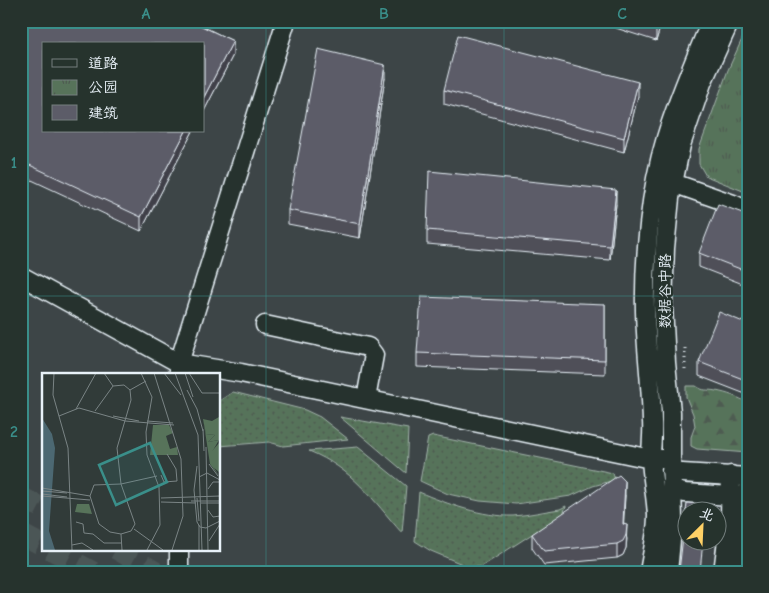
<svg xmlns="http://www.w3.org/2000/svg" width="769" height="593" font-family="'Comic Neue','LXGW WenKai TC',sans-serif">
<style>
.built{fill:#3e4547;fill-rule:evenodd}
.grass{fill:url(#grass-dots);stroke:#a0b2a9}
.forest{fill:url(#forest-firs);stroke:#a0b2a9}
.park{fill:url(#park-tufts);stroke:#a0b2a9}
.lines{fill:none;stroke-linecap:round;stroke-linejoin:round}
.major-tunnel{stroke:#4c5656;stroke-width:21;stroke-dasharray:21 11;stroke-linecap:butt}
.minor-casing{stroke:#e8f1f8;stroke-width:21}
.path{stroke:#e8f1f8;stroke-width:3;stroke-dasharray:1 4;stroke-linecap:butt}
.minor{stroke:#26332d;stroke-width:18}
.wall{fill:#4f4f59;stroke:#e8f1f8}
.shaded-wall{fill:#404049;stroke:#e8f1f8}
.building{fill:#5c5c68;stroke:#e8f1f8}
.grid{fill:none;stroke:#3a8f8a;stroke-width:1;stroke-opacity:0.55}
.labels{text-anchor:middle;stroke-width:4.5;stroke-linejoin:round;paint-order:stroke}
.street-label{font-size:15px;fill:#e8f1f8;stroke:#26332d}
.inset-road{fill:none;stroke:#7a8485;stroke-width:1}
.view{fill:#3a8f8a;fill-opacity:0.15;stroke:#3a8f8a;stroke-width:2.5}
.inset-edge{fill:none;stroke:#e8f1f8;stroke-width:2.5}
.neatline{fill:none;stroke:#3a8f8a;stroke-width:2}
.grid-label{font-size:16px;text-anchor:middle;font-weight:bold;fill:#3a8f8a}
</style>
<defs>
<pattern id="grass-dots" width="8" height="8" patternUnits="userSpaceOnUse" patternTransform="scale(1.25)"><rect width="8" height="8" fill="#57735a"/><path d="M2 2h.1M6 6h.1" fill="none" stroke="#4e5b51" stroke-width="1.8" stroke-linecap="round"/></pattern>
<pattern id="forest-firs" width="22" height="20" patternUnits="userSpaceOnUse" patternTransform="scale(1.25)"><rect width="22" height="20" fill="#57735a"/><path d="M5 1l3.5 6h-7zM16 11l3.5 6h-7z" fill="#4e5b51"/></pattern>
<pattern id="park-tufts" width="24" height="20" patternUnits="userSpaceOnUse" patternTransform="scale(1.25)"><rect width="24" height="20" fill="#57735a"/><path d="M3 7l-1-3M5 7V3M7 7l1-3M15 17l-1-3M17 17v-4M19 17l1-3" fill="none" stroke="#4e5b51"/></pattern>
</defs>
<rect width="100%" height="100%" fill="#313b39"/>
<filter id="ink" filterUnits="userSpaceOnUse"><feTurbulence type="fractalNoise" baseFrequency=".02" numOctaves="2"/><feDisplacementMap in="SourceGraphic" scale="10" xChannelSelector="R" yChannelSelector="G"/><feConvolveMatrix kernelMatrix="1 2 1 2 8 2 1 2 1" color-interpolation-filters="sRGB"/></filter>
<g filter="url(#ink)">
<!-- built -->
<path class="built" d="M21,21H748V572H21ZM44,44H204V131H44ZM44,374H219V549H44ZM686,510H716V540H686Z"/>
<!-- grass -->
<path class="grass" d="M233,392L305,410L320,417L348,439L283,446L269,442L219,446V401Z
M340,417L408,429L406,473Z
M433,436L613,473L615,480L593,486L571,496L516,504L480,501L448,494L420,481L428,438Z
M358,447L406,486L402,533C372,499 353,469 309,451Z
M419,492C447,504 483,517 513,516C529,515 545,511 560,509L566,506L563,514L481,567H469L431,551L415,541Z"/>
<!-- forest -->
<path class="forest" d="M686,386H696C704,392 707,389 716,391C727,393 738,397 748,403V453L697,449L691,446V437L695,426L693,414L686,397Z"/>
<!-- park -->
<path class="park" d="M748,26V193L706,176L699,164V149L728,70Z"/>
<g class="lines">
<!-- major-tunnel -->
<path class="major-tunnel" d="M21,497L44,509
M21,534L44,546
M50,549L93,572
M116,549L156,572"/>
<!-- minor casing -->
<g class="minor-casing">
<path id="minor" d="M673,183L733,204L748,211
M21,276L179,363L241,373L651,459H671
M265,325L368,347L374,355L366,399
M179,374V363L286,21
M671,471L682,473L748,477
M672,490L685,493L731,496
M179,572V549
M649,572C652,554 657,534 657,515C656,497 652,478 651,459C651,446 653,433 652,421C651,384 646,348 645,311C644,257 650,190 666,138C678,98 695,60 711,21
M668,572L673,519L671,459V412L666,363L663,305L665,248L670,198L681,145L702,83L730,21
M723,572L730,516L731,475
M742,572L741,565L746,493L748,491"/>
</g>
<!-- path -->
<path class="path" d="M685,348V371"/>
<!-- minor -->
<use href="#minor" class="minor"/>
</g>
<!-- wall -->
<path class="wall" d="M21,21H191L233,41V55L204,111V44H44V131H193L141,231L21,175Z
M594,21H662L656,41Z
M385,78L360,238L288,224V210Z
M444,90L638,96L624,152L444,104Z
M616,204L610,260L427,244V230Z
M748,215V286L699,267V253Z
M605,304V374L417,367V353Z
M748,324V395L699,376V362Z
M625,495L623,524L627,539L626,548L623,555L617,558L544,565L532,548V534Z"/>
<!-- shaded-wall -->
<path class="shaded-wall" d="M658,21H662L656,41V27Z
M233,41V55L204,111V97Z
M385,65V78L360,238V224Z
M638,82V96L624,152V138Z
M186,131H193L141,231V217Z
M616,190V204L610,260V246Z
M625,481V495L623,538V524Z
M627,525L626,548L623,555L617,558V544Z"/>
<!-- building -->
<path class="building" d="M21,21H191L233,41L204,97V44H44V131H186L141,217L21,161Z
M638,21H658L656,27Z
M458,35L638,82L624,138L444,90Z
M318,49L385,65L360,224L288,210Z
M429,171L616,190L610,246L427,230Z
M718,204L748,215V272L699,253Z
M421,297L605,304V360L417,353Z
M719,312L748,324V381L699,362Z
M619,475L625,481L623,524L627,525L626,535L623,541L617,544L544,551L532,534Z
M687,503L707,505L706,510H686V540H703L700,572L679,571Z"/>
</g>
<!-- grid -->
<path class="grid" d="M266,21V572M504,21V572M21,296H748"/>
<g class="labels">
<!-- street labels -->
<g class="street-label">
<text transform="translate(665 291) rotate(-90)" y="5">数据谷中路</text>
</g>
</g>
<!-- overview -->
<g transform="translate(42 373)">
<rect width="178" height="178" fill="#313b39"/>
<path d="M161,45L164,61L173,62L166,69L177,67L170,79V91L177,103L168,91Z" fill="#57735a"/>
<path d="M177,44V67L166,69L173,62L164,61L161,46L170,48ZM177,70V99L170,93V78Z" fill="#57735a"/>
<path d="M111,52H127L131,60L124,63L128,76L135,74L136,82H108Z" fill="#57735a"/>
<path d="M35,131H47L50,141L33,139Z" fill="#57735a"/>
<path d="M0,45L10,61L13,75L7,158L13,177H0Z" fill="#4c6872"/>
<path class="inset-road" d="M12,0L11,22L26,75L30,177M62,0L71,13M99,0L110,24L104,59L105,82L117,114L118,152L105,177M112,0L139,86L141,143L130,177M122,0L139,22M133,0L156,62L160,177M143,0L151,24M147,0L160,20H178M88,17L104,8M145,17L155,36M34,36L54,0M155,36L161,58M53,38L71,13L82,12L88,17L89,27L75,75L79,111L93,151L89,158L79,161L68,159L57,151L48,123L52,112L79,111L115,103M17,43L37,35L83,48L132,52M71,43L97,48M105,48L131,50M161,56L162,78M164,74L166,177M167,91L176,103M155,93L152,117L155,149L158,154L164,155L178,148M119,102L122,109L135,108L134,96L125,81M157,104L165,100L178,107M0,115L48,123M166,116L171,109H178M0,118L25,120M0,121L25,124M0,123L48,127M119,125L178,123M155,125L157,148M149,128H178M119,129L154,130M159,130H178M166,137L171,144L178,143M34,149L41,151L42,160L51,161L62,170H79M92,156L121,177M79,161L80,177M167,168L178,151M30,172L40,170L51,177M157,177V152"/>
<path class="view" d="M108,70L125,109L74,132L57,92Z"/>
<rect width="178" height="178" class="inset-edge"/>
</g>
<!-- margin -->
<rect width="769" height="593" fill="none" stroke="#26332d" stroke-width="55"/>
<!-- legend -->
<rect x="42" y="42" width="162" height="90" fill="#26332d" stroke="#747f7e"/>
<rect x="52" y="59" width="25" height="8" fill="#26332d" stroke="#747f7e"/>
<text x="88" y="68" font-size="15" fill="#e8f1f8">道路</text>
<rect x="52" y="80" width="25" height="15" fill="url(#park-tufts)" stroke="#747f7e"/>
<text x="88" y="92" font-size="15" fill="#e8f1f8">公园</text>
<rect x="52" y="105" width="25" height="15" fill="#5c5c68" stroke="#747f7e"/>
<text x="88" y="118" font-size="15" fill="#e8f1f8">建筑</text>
<!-- north arrow -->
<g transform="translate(702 526) rotate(24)"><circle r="24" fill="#26332d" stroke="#747f7e"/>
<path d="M0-4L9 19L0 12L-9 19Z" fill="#ffd166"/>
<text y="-8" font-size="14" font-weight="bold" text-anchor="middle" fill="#e8f1f8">北</text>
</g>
<rect x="28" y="28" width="714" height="538" class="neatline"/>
<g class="grid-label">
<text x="146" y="19">A</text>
<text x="384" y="19">B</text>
<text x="622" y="19">C</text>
<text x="14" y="168">1</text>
<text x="14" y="437">2</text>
</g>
</svg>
